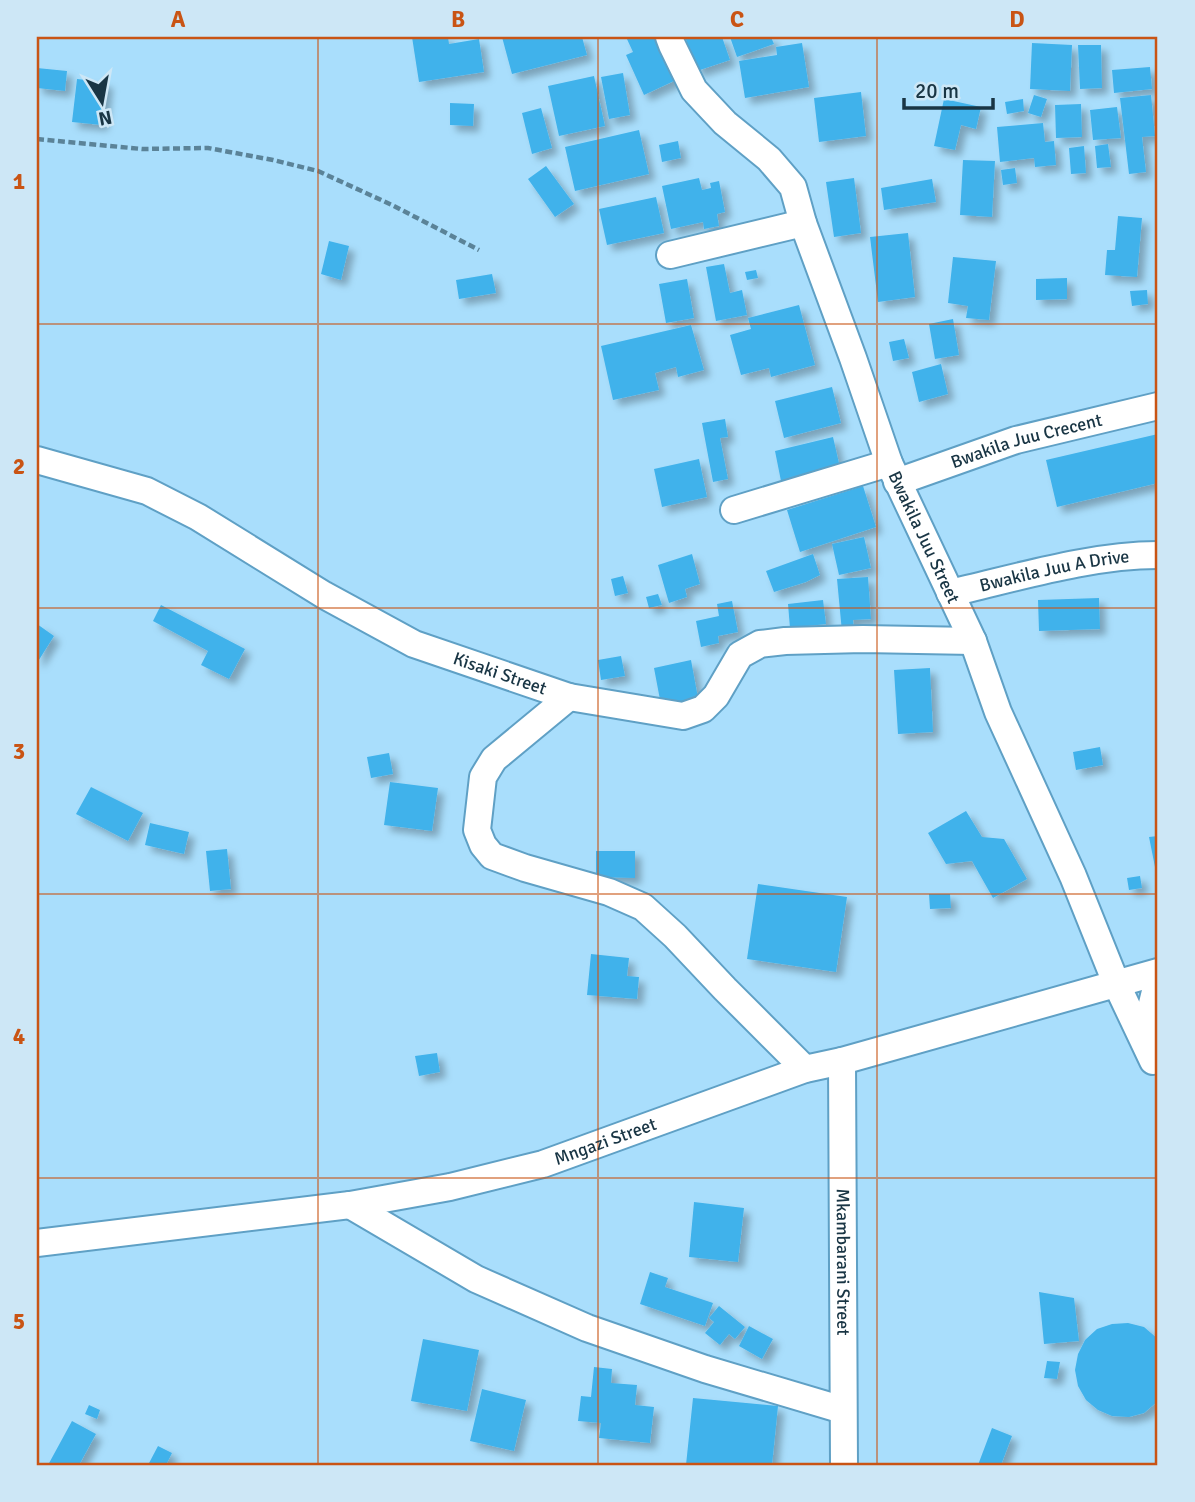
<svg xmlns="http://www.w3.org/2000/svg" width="1195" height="1502" font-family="Signika,sans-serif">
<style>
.building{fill:#40b2eb;filter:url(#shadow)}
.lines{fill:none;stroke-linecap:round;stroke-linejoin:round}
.minor-casing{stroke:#5fa0c5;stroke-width:30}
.path{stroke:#5b8398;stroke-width:4.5;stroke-dasharray:7 3.5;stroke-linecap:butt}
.minor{stroke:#fff;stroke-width:26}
.grid{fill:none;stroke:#c95414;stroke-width:2;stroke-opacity:0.55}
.labels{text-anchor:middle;stroke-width:6;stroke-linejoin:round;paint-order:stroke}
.street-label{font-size:18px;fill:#193544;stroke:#cde7f6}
.neatline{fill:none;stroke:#c95414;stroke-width:2.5}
.grid-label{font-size:23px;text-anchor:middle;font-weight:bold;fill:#c95414}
</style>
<defs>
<filter id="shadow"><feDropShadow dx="6" dy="6" stdDeviation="3.5" flood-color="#0004"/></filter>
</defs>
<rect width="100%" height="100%" fill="#a9defc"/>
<!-- building -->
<path class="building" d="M412,37H448L449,44L479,39L484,72L419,82Z
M502,37H582L587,55L512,74Z
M626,37H654L656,41L659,40L676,80L644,95L626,55L633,52Z
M685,37H722L730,60L697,71Z
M730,37H771L774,44L737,57Z
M802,43L809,87L745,98L739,61L777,55L776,47Z
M1032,43L1072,45L1070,91L1030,89Z
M1078,45H1101L1102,88L1080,89Z
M1150,67L1152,89L1114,93L1112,70Z
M37,68L67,71L65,91L37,88Z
M623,73L630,115L609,119L601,77Z
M594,76L605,126L559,136L548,86Z
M77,79L107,82L102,125L72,122Z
M861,92L866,136L819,142L814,98Z
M1034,95L1047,99L1041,117L1028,113Z
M1151,95L1155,136L1142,137L1146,172L1129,174L1120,98Z
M944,99L981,107L976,129L961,125L955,150L934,146Z
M1023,99L1024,111L1007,114L1005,102Z
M450,103L474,104L473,126L450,125Z
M1081,104L1082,137L1056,138L1055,105Z
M1117,107L1121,138L1093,140L1090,110Z
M541,108L552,148L532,154L522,113Z
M1043,123L1045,142L1054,141L1056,165L1035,167L1034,158L1000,162L997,127Z
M639,130L649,174L575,191L565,147Z
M678,141L681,158L662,162L659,145Z
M1108,144L1111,167L1097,168L1095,146Z
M1084,146L1086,173L1071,174L1069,148Z
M963,160L995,161L992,217L960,215Z
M546,166L574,204L555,217L528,179Z
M1015,168L1017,183L1003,185L1001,170Z
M699,178L702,190L711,188L710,183L719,181L725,212L717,214L719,226L704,229L703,222L671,229L662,186Z
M854,178L861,233L834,237L826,182Z
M932,179L936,202L884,210L881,188Z
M656,197L664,233L607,245L599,209Z
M1118,216L1142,218L1137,277L1105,275L1107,250H1115Z
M908,233L915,297L878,302L870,237Z
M329,241L349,246L341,280L321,274Z
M953,257L996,261L989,320L966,318L968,306L948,303Z
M724,264L730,293L742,290L747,315L716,321L706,267Z
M756,270L758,278L747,280L745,272Z
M492,274L496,293L459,299L456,280Z
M1067,278V299L1036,300V279Z
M687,279L694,318L666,323L659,284Z
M1147,290L1148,304L1132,306L1130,291Z
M799,305L815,365L771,377L769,368L741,375L730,335L751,329L748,318Z
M953,319L959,355L935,359L929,324Z
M691,325L704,370L678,377L676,367L655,373L659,390L613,400L601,346Z
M904,339L909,358L893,361L889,342Z
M941,364L948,394L919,402L912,372Z
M832,387L841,423L784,438L775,401Z
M725,419L728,437L720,438L728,479L713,482L702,423Z
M1158,434V483L1057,507L1046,460Z
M833,437L841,472L782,486L775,451Z
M699,459L707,497L662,507L654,469Z
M863,486L876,527L800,552L787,510Z
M864,537L871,568L839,575L832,544Z
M692,554L700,584L685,589L687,597L669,603L658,565Z
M813,554L820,575L806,582L774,592L766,571Z
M623,576L628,593L615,596L611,579Z
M868,577L871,619L853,620L854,630L842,632L837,579Z
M658,594L662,605L649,608L646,597Z
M1099,598L1100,629L1039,631L1038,600Z
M823,600L826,624L790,628L788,604Z
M732,601L738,632L718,636L719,643L701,647L696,621L719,616L717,604Z
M161,605L245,649L229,679L201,665L208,651L153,621Z
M37,624L54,636L37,663Z
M621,656L625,676L601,680L598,660Z
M691,660L698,698L661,705L654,668Z
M930,668L933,732L898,734L894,670Z
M1100,747L1103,765L1076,770L1073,752Z
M389,753L393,774L371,778L367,757Z
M390,782L438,788L432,831L384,825Z
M91,787L143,813L128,841L76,814Z
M966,811L982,837L1004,839L1027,879L993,898L972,861L946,864L928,833Z
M150,823L189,832L184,854L145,845Z
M1158,836V876L1157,877L1149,837Z
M227,849L231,889L210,891L206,851Z
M596,851H635V878L596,877Z
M1140,876L1142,888L1129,890L1127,878Z
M758,884L847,897L836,972L747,959Z
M929,894H950L951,908L930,909Z
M591,954L629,958L627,976L639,977L637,999L587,995Z
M437,1053L440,1072L419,1076L415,1056Z
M694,1202L744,1208L738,1262L689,1257Z
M650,1272L668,1278L665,1287L713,1303L705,1326L640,1304Z
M1039,1292L1074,1298L1079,1341L1044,1344Z
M719,1306L745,1327L735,1339L729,1334L720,1345L705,1333L714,1322L709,1318Z
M1128,1323L1144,1327L1158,1339V1401L1144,1413L1129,1417L1112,1416L1098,1410L1086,1400L1078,1386L1075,1370L1078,1354L1085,1340L1097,1329L1112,1324Z
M749,1326L773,1339L762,1359L739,1346Z
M423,1339L479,1350L467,1411L411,1401Z
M1047,1361L1060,1362L1057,1379L1044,1378Z
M594,1367L612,1369L611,1383L637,1385L635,1405L654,1407L650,1443L599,1438L601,1423L578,1421L581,1396L591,1397Z
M482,1389L526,1400L514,1451L470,1441Z
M693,1398L778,1406L772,1465H686Z
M89,1405L100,1410L97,1419L85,1414Z
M72,1421L96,1434L79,1465H48Z
M992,1428L1012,1436L1001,1465H978Z
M158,1446L172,1453L166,1465H148Z"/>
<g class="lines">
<!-- minor casing -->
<g class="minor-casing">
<g id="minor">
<path id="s1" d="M669,37L672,45L694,90L725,123L769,159L793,187L803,223L853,358L889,463L973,641L998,712L1073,876L1116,983L1153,1061"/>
<path d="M670,255L803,223"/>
<path id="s2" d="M37,460L147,491L198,517L324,595L414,644L569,697L683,716L703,709L716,696L740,655L760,644L785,641L863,639L973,641"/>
<path id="s3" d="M897,482L1016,440L1158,406"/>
<path d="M734,510L889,463"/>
<path id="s4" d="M950,593C1016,578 1090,555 1158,555"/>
<path d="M569,697L494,759L483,777L477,830L483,845L492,856L525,868L609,892L643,907L675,936L725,989L805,1069"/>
<path d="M1152,1047L1150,1012L1158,979"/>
<path id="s5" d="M842,1061L844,1465"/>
<path d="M350,1205L476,1279L587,1328L705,1369L843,1410"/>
<path id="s6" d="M37,1243L350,1205L450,1187L543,1164L805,1069L842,1061L1158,972"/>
</g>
</g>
<!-- path -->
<path class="path" d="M37,139L142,149L208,148L273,160L318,171L392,205L479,250"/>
<!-- minor -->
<use href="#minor" class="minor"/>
</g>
<!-- grid -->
<path class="grid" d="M318,37V1465M598,37V1465M877,37V1465M37,324H1158M37,608H1158M37,894H1158M37,1178H1158"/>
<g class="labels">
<!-- street labels -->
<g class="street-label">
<text dy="6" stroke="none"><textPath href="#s3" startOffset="136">Bwakila Juu Crecent</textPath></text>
<text dy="6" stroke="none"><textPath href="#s1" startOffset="572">Bwakila Juu Street</textPath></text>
<text dy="6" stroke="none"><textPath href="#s4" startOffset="107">Bwakila Juu A Drive</textPath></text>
<text dy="6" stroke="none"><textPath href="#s2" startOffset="513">Kisaki Street</textPath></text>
<text dy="6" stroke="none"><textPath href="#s6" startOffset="579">Mngazi Street</textPath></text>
<text dy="6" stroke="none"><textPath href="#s5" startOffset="201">Mkambarani Street</textPath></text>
</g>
</g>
<!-- border -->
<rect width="1195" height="1502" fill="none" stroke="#cde7f6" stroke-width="77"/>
<!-- north arrow -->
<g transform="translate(102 102) rotate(169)" stroke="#cde7f6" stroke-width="5" paint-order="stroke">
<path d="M0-5L12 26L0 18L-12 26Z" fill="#193544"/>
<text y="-10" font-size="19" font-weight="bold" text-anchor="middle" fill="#193544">N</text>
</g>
<!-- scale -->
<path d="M904 98v10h89v-10" fill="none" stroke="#193544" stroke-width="3.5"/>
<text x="915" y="98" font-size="21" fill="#193544" stroke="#cde7f6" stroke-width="5" paint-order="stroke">20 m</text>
<rect x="38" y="38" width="1118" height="1426" class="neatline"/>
<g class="grid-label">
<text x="178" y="27">A</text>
<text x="458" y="27">B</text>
<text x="737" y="27">C</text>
<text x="1017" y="27">D</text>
<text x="19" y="189">1</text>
<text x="19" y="474">2</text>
<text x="19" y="759">3</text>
<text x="19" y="1044">4</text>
<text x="19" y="1329">5</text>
</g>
</svg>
